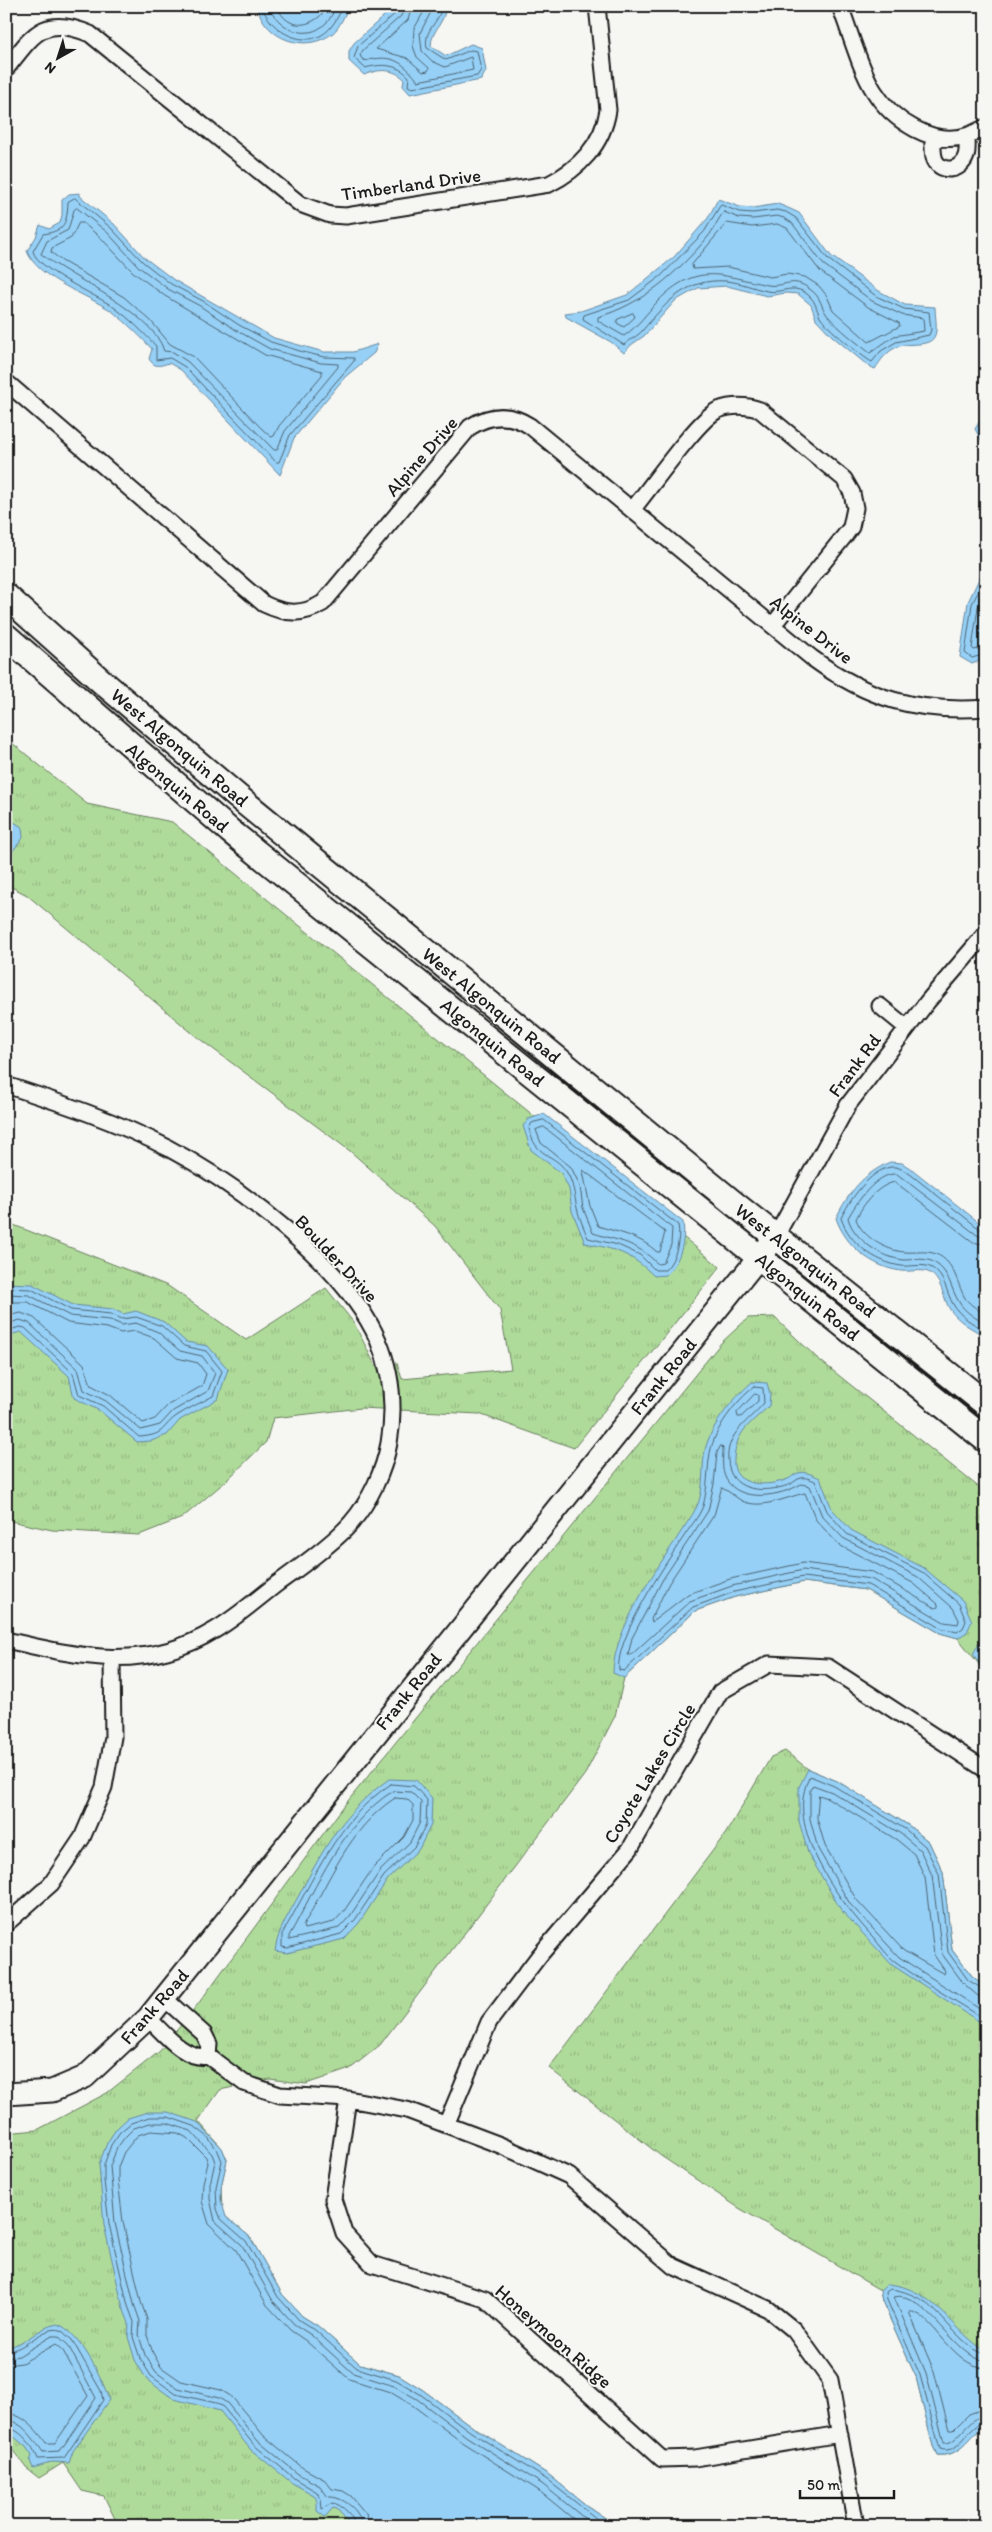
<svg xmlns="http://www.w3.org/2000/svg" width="992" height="2532" font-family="Itim,sans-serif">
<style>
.grass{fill:url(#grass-tufts);stroke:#667c5b}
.water{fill:#96d0f6;stroke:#65889f}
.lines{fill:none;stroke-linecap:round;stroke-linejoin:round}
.shore{stroke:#4d6473;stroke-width:1}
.street-casing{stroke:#1c1c1c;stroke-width:19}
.secondary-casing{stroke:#1c1c1c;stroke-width:25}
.primary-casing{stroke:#1c1c1c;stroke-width:28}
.street{stroke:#f6f6f2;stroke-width:15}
.secondary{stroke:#f6f6f2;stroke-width:21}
.primary{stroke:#f6f6f2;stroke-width:24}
.labels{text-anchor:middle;stroke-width:4;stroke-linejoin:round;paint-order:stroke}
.street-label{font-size:19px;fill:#1c1c1c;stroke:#f6f6f2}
</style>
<defs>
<pattern id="grass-tufts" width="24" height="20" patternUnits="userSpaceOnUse" patternTransform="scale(1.25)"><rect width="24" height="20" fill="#afdb9a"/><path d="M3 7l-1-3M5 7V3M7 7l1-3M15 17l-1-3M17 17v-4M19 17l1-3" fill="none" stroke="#96bb84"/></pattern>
</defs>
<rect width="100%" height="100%" fill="#f6f6f2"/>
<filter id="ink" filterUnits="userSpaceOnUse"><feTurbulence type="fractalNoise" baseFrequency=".02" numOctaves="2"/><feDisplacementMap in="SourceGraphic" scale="10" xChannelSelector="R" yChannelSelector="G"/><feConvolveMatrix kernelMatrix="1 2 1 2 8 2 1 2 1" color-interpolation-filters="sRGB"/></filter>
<g filter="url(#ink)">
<!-- grass -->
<path class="grass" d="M6,738L87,804L172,822L720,1267L574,1448L479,1414L361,1408L273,1418L266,1442L226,1481L182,1518L139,1535L52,1530L6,1520V1222L168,1286L246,1340L326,1288L354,1323L376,1367L397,1363L402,1379L511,1369L500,1310L435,1226L350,1151L197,1037L27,895L6,884Z
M774,1317L817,1358L986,1493V1673L958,1638L940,1633L866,1590L804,1582L735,1597L695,1611L624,1678L615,1716L585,1774L380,2045L350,2069L306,2084L270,2079L220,2090L198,2121L222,2148L227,2160L221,2187L222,2209L226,2217L250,2237L282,2294L302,2316L318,2326L360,2364L399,2375L423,2390L474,2428L549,2475L586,2505L617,2526H115L116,2521L104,2496L82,2491L63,2463L39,2478L26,2468L6,2441V2133L37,2130L107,2093L160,2051L198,2004L343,1807L721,1343L748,1318Z
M785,1751L808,1769L837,1781L908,1825L929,1842L943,1872L952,1950L972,1976L986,1987V2426C966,2437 963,2457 937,2455L933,2446L916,2377L882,2301L880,2290L739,2208L661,2156L549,2068L726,1833L771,1757Z"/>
<!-- water -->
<path class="water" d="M257,6H349C345,14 340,27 333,33C306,54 265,40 257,6Z
M395,6H445C447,21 431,30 431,46L446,56L471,44L482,48L486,71L481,80L410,94L403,86L404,79C393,68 378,69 364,75L349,61V51L354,43Z
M80,193V196L114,224L145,258L174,280L274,338L324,352H353L378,344L374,353L345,377L294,438L280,475L181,370L169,363C159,366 155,368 149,359L152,349C140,336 127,323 113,312C89,295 37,279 27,251L36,237L40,225L49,229L60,223L62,215V200L69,194Z
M718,199L740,207L753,208L778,204L788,208L799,213L831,256L879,291L905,305L935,307C935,315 937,324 936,331C934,350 909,341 897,347C886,352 881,360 875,369L867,365L832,336L816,319L811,305L798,294L786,293L767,296L727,286L698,288L675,301L644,336L631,345L624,353L611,342L566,317L565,313L581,311L627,295L674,257L708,218Z
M986,411V449L975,429Z
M986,564V658L972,664L960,657L968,602Z
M6,817L22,827L23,838L12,852L6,853Z
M544,1114L683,1222C686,1240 680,1263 666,1275L654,1276C631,1253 615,1249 585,1243L572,1211L569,1189L561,1173L531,1150L523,1126L529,1119Z
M890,1162L902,1163L913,1170L986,1228V1336C973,1330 957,1321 949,1308C943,1297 941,1277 928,1272C921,1269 909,1272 901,1271C871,1267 845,1245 836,1218C849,1192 863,1174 890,1162Z
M6,1283L32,1284L73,1305L113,1309L123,1314L136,1311L164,1322L186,1342L208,1346L228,1369L218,1399L180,1420L167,1435L151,1441L137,1442L100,1411L74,1398L69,1376L21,1332L6,1336Z
M752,1382L767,1383L770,1394L769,1406C750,1424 736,1431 734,1459C731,1488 769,1487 788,1479C791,1478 794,1474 798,1473C806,1471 813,1475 820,1478L832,1509L851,1530L924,1568L963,1601L972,1621L967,1632L958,1638L940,1633L866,1590L804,1582L735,1597L695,1611L624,1678L613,1673C613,1632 654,1573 677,1538C683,1528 692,1517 697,1506C705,1489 701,1468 705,1450C712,1423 732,1400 752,1382Z
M983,1636H986V1673L973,1654Z
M808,1769L837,1781L908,1825L929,1842L943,1872L952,1950L972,1976L986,1987V2026L892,1965L841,1910L808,1853L799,1821V1787Z
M389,1779L416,1780L432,1798L431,1825L419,1849L388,1879L359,1923L344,1939L287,1953L275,1951C278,1929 289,1914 299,1895C325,1846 343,1812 389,1779Z
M148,2112H168L197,2122L222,2148L227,2160L221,2187V2200L226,2217L250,2237L282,2294L302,2316L318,2326L360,2364L399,2375L423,2390L474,2428L549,2475L586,2505L617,2526H352L337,2509L333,2508L325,2517L317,2511V2501L314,2495L292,2483L250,2449L220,2411L174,2399L147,2380L135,2360L128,2337L129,2323L123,2308L104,2225L99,2164L107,2143L116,2129L128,2118Z
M888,2284C932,2288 950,2326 982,2349L986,2348V2426C966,2437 963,2457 937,2455L933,2446L916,2377L882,2301L880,2291Z
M57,2324C79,2330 103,2379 109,2400L73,2451L69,2463L54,2462L33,2468L30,2461L32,2456L26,2447L6,2430V2347C26,2345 38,2327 57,2324Z"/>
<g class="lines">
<!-- shore -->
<path class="shore" d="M262,6C270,33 310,53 331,27C336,21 340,13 343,6
M269,6C277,28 307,43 326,23C331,19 333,12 336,6
M277,6C287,33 316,28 328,6
M398,6L397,12L358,46L354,58L365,68C380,64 397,63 409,77L408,86L412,88L477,76L481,70L477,51L471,50L446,60L427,48C423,28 441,23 441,6
M405,6L401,16L363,50L360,55L362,59C367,62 367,60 373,59C396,55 406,66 418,81L473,70L471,57L445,67L432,61L422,51L420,33L434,6
M412,6L408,20L376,49L407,58L423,72L428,71L429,68L417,57L413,46L414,29L427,6
M75,198L111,228L143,262L171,284L203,301L239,325L271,342L303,352L324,357L354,358V361L290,435L279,462H276L185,367L170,358L156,360V346C143,332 130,319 115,308C99,296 37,270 33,251L43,234C65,231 67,223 68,202Z
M721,205L739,212L753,213L777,210L786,212L796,218L828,259L876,296L904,309L929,312L931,330L929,335L896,342L881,351L872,362C861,356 826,327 820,317C816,308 816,301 807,294C793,283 782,294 767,291C753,288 740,282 726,281C686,278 666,303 642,331C638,336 629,340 624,345L583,319L584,315L629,300L661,276L704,232Z
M77,208L107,232L139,267L168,289L200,306L236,330L270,349L321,363L338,364V367L285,431L277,450H274L188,362L173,352L164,351C153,312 72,279 41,254L47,241L68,230L74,210Z
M724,212L739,218L753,219L777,216L784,218L792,223L823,264L872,301L902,315L923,318L924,331L894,336L870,353C856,342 839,329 827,315C821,307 821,297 811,290C792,275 785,288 768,285C721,276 698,261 658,301C646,314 639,325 624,336L598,321V317C643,304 677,273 707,238C714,230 718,218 724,212Z
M79,223H83L101,238L133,272L165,296L265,355L322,371V375L279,426L274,436L271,437L260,427L194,357L170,344L151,321L124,297L62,261L51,252L52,248L71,238Z
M727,223L752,227L777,224L787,228L820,271L868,307L899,323L900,326L869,342L833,310L827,296L819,286L805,277L787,274L770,277L728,267L693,269L692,265Z
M633,313L635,317L624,327L617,323V320Z
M986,576L972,604L965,653L972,658L986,654
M986,592L978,607L972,648L974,650L986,647
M544,1120L678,1225C681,1238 676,1260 665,1270H655L640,1255L618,1245L588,1238C584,1228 579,1218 577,1208C574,1195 574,1183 566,1171C553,1152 535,1158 529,1128L532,1123Z
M544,1127L672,1228L671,1245L663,1263L658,1264C634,1241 622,1242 593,1233L583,1208L580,1186L571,1167L541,1143L536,1130Z
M583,1170L665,1232L660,1252H657C640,1236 620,1233 598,1226L590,1206Z
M986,1231L981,1230L910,1174C904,1171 899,1166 891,1167C870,1170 849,1201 841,1218C849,1243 875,1262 901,1266C910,1267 924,1263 932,1268C945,1276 946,1292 953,1304C959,1316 974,1325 986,1330
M986,1238L977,1235L897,1174C877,1172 856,1203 848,1218C854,1240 882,1258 904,1260C913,1260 927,1257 935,1263C950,1272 950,1288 959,1302C964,1311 976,1319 986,1324
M986,1245L973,1242L895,1182C878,1185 863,1204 856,1219C862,1237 887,1251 905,1252C915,1253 926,1250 936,1254C955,1262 956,1282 965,1298C970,1305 979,1310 986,1315
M6,1288L31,1289L71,1310L111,1314L122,1319L136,1317L162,1326L184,1346L206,1351L222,1371L213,1396C202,1402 189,1408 178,1415C160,1427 167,1435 139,1437L103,1406L79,1395L73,1373L25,1328L20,1327L6,1331
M6,1294L29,1295L70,1316L110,1320L122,1325L136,1323L158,1332L180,1351L202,1356L215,1373L208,1391L173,1411L160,1425L141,1430L106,1401L84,1390L78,1369L29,1323L20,1320L6,1324
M6,1302H28L68,1323L107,1328L121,1333L135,1331L154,1338L177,1358L198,1363L206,1374L202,1386L168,1405L155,1419L143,1423L110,1395L91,1385L84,1364L34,1318L21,1313L6,1316
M754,1387L763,1388L764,1403C746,1424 720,1437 730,1471C738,1494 772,1492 791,1484C794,1482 797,1479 801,1478C806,1477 810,1479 815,1481L827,1511L847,1534L922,1572L959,1604L966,1621L963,1628L957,1632L941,1628L868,1585L803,1577L734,1592L693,1607L624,1671L619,1670C614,1641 665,1564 683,1538C689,1528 699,1517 703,1506C708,1488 707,1470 710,1453C715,1428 735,1402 754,1387Z
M755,1394L758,1395V1401L741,1417H738L737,1413Z
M721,1446L723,1448C723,1459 721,1469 726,1479C740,1504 782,1496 801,1484L810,1486L822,1516L843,1538L918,1577L953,1608L959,1620L958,1624L944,1622L871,1579L803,1570L732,1586L690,1601L631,1655H628L632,1638L663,1579L708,1511L714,1484L717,1453Z
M722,1488C729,1491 735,1497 742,1501C762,1510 786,1497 805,1493L816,1520L839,1545L913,1583L938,1604V1607L935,1608L873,1572L803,1563L730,1579L688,1594L652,1622L651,1619L669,1583L714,1515Z
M391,1784L414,1786L427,1800L426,1824L415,1846L384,1876L355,1920L341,1934L287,1948L282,1947V1934C314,1880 337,1819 391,1784Z
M393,1791L411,1792L421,1802L420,1822L410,1842L380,1871L350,1916L339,1928L289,1940V1936C318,1885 341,1824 393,1791Z
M819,1795L828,1798L897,1840L914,1854L925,1877L934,1955L945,1971L944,1974L904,1951L856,1899L825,1846L817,1818Z
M395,1798L407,1799L413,1805V1820L404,1837L373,1868L344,1911L334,1922L304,1929L303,1926C330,1880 349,1828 395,1798Z
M986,1991L968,1980L948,1952L939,1874L925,1846L905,1829L834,1786L810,1776C782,1826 840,1902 873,1937C880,1945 887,1956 896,1962C924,1983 956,2001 986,2020
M986,1997L978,1996L964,1984L942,1954L932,1875L920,1850L901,1834L832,1792L813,1785L810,1790V1819L818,1849L850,1904L899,1957L986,2013
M6,2351C26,2351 42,2325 61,2330L72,2340L101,2391L103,2400L64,2458L38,2459C33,2446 21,2429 6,2427
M986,2353C970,2355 941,2314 927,2303C916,2296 903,2290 890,2289L886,2292L887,2300L920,2375L940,2449C961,2456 967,2424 986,2422
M6,2358L19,2356L52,2336H58L68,2345L96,2398L60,2451L43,2452C34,2440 23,2421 6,2420
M986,2360C959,2363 924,2288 894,2297L926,2373L944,2443C958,2445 967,2417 986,2415
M6,2365L22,2363L56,2344L62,2349L88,2396L55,2443H46C37,2430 23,2414 6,2413
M986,2367C954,2370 929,2308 909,2312L934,2371L949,2430H953L969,2414L986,2408
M355,2526C354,2516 342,2504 332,2503L322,2509L321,2499L317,2492L295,2479L254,2445L223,2407L216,2403L176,2394L151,2376L140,2358L133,2337L134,2322L128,2306L109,2224L104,2181V2165L111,2145L120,2132L131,2123L149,2117H168L194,2126L207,2136L218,2151L222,2161L216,2187L217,2209L221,2219L246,2241L278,2297L299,2320L315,2330L357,2368L396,2380L420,2394L471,2432L546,2479L606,2526
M362,2526C361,2510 342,2496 328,2497L320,2486L298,2474L258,2441L227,2403L219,2398L178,2388L156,2372L145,2355L139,2336L140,2321L134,2304L115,2223L110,2166L117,2148L125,2137L134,2128L150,2123H167L191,2131L212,2154L215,2162L210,2184V2199L215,2221L242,2245L273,2301L294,2324L311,2335L353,2373L394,2386L417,2399L467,2437L542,2484L594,2526
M369,2526L366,2514L351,2496L343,2491L332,2489L325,2480L303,2468L264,2436L232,2397L221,2390L181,2381L161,2367L153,2353L147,2335V2319L141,2302L123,2222L118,2180V2167L124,2152L138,2135L151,2131L178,2133L187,2138L206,2157L208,2163L203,2183L202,2201L209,2224L236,2250L267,2305L290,2330L306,2341L349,2379L390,2392L412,2405L463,2443L538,2490L582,2526"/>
<!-- street casing -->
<g class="street-casing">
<path id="street" d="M840,6C850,32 860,69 874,91C892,120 933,148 969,135C974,133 980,130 986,127
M6,69C33,35 43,14 90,34L300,204L330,215L346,216L549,184C579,169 603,144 608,110L597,6
M933,136C933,144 932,153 935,160C942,174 961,171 966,156C968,150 967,142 967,136
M6,382L264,604C285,614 302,616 323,603L470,427C490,414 510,413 530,426L812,658C868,699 916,713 986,708
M632,510C649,490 698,419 718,410C731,405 747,405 760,410L844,479L852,493L855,508L851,527L846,534L773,625
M880,1006L907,1028
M6,1085C61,1103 116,1121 168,1148C238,1185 346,1266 378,1340C392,1373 395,1409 389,1443C384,1471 370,1501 351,1523C335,1542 299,1568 278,1583C257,1599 237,1617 215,1630C145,1673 79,1657 6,1640
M776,1236L848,1105L928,1001L986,933
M6,1924L51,1884L82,1838L104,1787L113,1737L112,1659
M164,1998L204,2034L209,2044L208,2056
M148,2018C163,2032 185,2061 208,2056L244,2083L280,2095L348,2099L407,2110L500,2145L569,2176L673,2266L768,2309L794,2330L830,2380L856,2526
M348,2099L333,2199L344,2233L372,2264L485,2299L662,2459L695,2458L840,2434
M446,2125L489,2022L539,1956L630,1849L720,1692L769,1664L828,1667L986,1770"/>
</g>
<!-- secondary casing -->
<g class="secondary-casing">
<path id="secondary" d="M6,2094L52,2091L85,2077L148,2018L776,1236"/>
</g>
<!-- primary casing -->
<g class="primary-casing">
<path id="primary" d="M6,596L100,680L238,797L731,1201L986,1404
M6,636L230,831L986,1440"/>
</g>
<!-- street -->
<use href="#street" class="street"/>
<!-- secondary -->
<use href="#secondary" class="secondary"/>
<!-- primary -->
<use href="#primary" class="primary"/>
</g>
</g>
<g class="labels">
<!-- street labels -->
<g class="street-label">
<text transform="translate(411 184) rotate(-8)" y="7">Timberland Drive</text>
<text transform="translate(421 456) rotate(-49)" y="7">Alpine Drive</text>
<text transform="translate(812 629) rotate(38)" y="7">Alpine Drive</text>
<text transform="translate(180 747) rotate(40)" y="7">West Algonquin Road</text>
<text transform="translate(178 787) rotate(40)" y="7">Algonquin Road</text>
<text transform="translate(492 1005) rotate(39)" y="7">West Algonquin Road</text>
<text transform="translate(493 1042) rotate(39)" y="7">Algonquin Road</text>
<text transform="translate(854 1065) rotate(-53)" y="7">Frank Rd</text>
<text transform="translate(337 1258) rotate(47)" y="7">Boulder Drive</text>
<text transform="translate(806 1260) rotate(38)" y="7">West Algonquin Road</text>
<text transform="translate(808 1296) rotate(39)" y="7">Algonquin Road</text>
<text transform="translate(663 1376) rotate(-51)" y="7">Frank Road</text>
<text transform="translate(408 1691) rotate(-51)" y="7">Frank Road</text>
<text transform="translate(649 1773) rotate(-59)" y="7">Coyote Lakes Circle</text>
<text transform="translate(154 2006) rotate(-49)" y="7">Frank Road</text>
<text transform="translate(554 2336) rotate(41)" y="7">Honeymoon Ridge</text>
</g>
</g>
<!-- margin -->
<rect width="992" height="2532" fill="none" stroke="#f6f6f2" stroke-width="25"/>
<rect x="12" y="12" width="967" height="2507" fill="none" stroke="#1c1c1c" stroke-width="2" filter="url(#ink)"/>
<!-- north arrow -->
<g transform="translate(58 58) rotate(219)" stroke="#f6f6f2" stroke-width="4" paint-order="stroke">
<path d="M0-4L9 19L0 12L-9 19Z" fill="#1c1c1c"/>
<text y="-8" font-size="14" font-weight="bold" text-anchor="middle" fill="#1c1c1c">N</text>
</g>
<!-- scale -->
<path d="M800 2490v8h94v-8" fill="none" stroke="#1c1c1c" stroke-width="2.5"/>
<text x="807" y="2490" font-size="15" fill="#1c1c1c" stroke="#f6f6f2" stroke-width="4" paint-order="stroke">50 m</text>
</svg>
